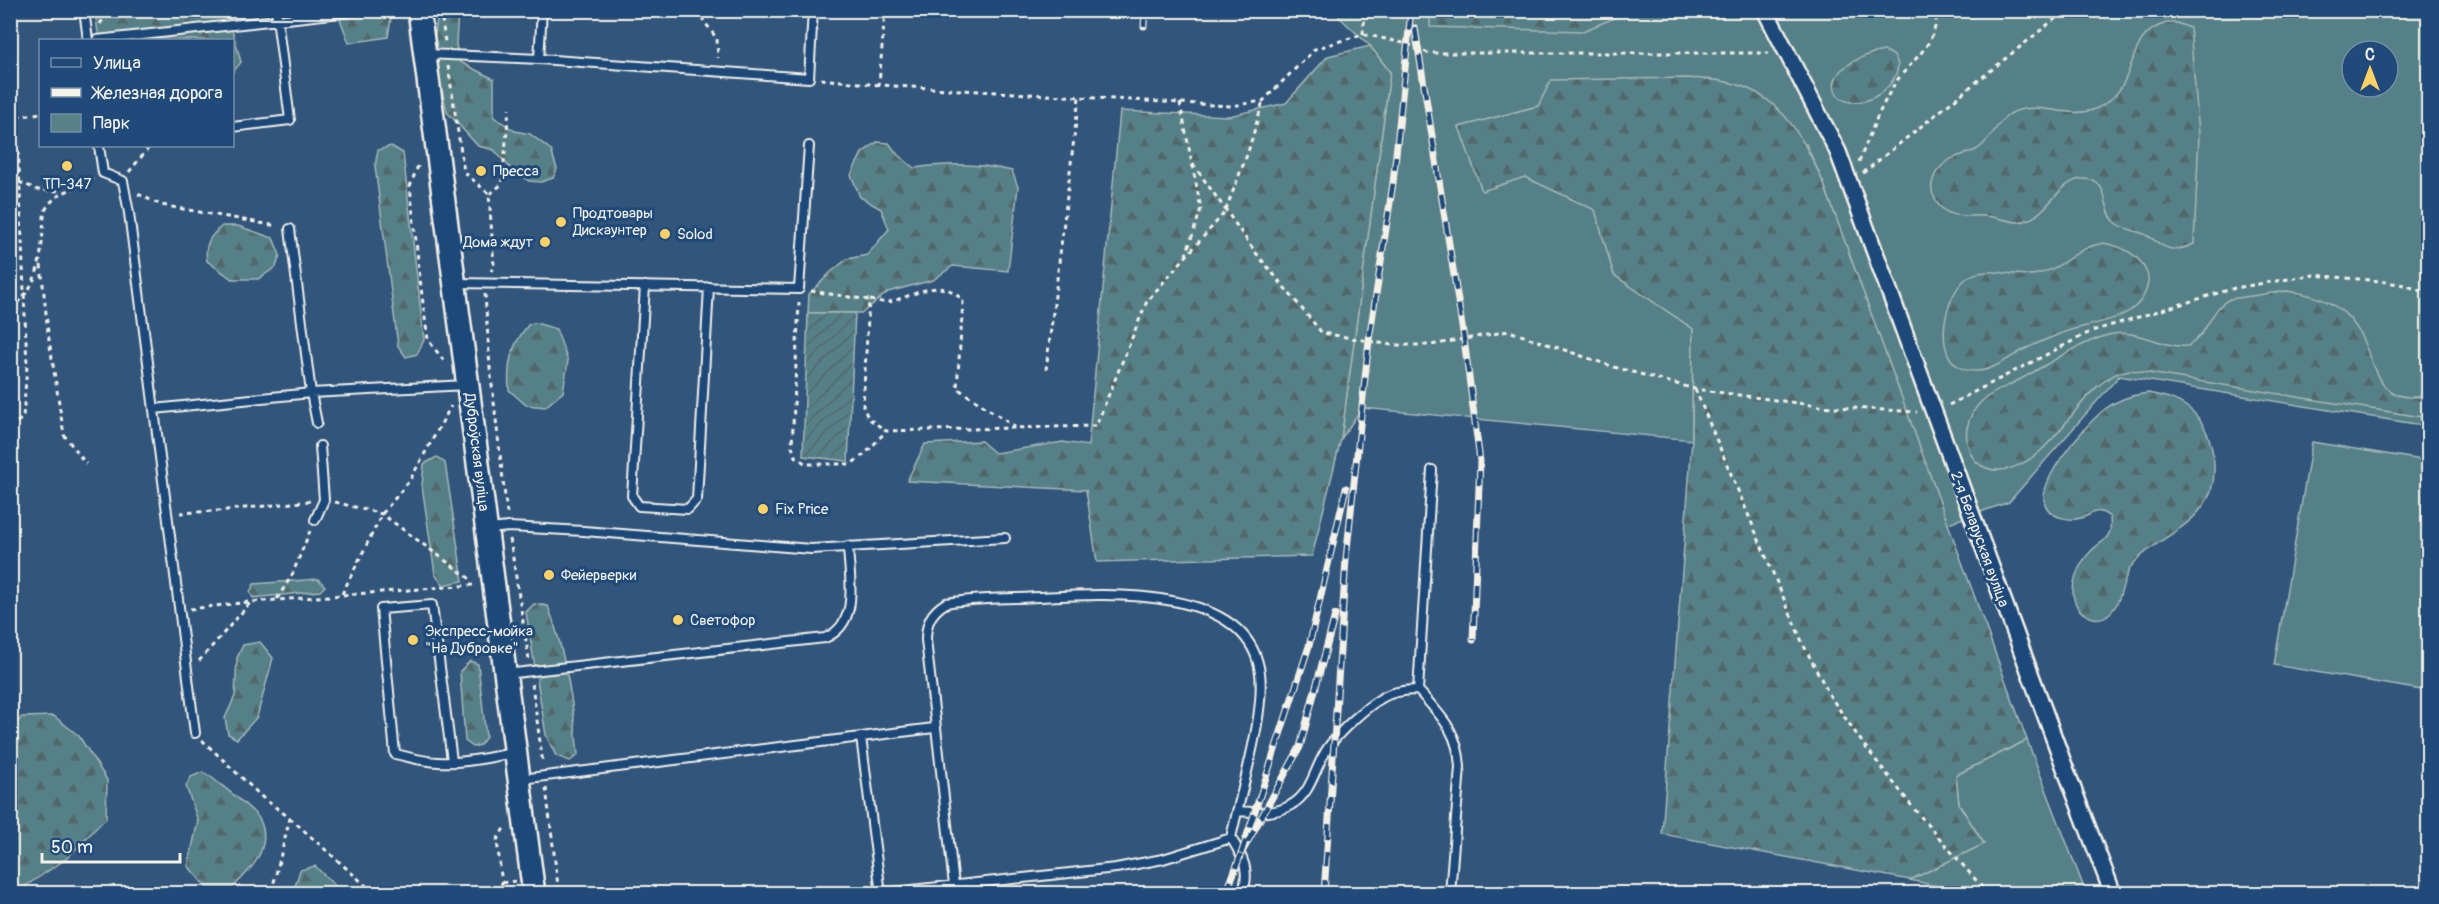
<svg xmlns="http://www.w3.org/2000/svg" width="2439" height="904" font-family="Pangolin,sans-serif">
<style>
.green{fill:#578087;stroke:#a6b8b8;stroke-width:1.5;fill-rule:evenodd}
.forest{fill:url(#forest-firs);stroke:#a6b8b8;stroke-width:1.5}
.garden{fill:url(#garden-furrows);stroke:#a6b8b8;stroke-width:1.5}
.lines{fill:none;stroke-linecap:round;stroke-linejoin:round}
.service-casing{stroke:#f4f1e8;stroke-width:12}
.minor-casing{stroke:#f4f1e8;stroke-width:20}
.secondary-casing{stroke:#f4f1e8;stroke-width:26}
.path{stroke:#f4f1e8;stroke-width:3;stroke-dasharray:4.5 4.5;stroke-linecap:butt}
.service{stroke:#1f4a7a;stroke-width:8}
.minor{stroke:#1f4a7a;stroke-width:15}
.secondary{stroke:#1f4a7a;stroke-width:21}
.rail-casing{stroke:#f4f1e8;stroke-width:7}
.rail{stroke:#1f4a7a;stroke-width:4.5;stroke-dasharray:14;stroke-linecap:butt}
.poi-dot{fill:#ffd166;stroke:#1f4a7a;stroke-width:2}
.labels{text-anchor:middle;stroke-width:6;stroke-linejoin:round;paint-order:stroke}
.poi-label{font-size:15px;fill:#f4f1e8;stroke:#1f4a7a;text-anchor:start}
.street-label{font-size:15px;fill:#f4f1e8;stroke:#1f4a7a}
</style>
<defs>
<pattern id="forest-firs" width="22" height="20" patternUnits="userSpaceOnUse" patternTransform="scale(1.5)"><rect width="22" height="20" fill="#578087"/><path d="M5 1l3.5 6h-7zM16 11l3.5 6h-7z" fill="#51676a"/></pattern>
<pattern id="garden-furrows" width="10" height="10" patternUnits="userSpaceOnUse" patternTransform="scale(1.5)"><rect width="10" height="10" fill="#578087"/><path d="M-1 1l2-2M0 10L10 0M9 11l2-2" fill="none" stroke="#51676a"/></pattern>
</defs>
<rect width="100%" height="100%" fill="#32557c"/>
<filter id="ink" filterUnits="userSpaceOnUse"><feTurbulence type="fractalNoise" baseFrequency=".0167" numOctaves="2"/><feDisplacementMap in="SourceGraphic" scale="12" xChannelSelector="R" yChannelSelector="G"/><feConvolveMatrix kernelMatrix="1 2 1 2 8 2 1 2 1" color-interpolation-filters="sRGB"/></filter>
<g filter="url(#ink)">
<!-- green -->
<path class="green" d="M1339,10L2428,11V426L2119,376L2009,502L1946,524L1823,182L1806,144L1538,106L1459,127L1525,177L1596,210L1614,275L1693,328L1692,440L1362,408L1341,439L1390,72L1370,46L1339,17ZM2352,51H2388V87H2352Z
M2312,442L2428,461V691L2274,665Z
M2027,740L2086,893H1966L1910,880L1984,844L1959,804L1956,775Z"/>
<!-- forest -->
<path class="forest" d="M95,11H227L241,62L233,72L232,40H99Z
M337,11H392L388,37L349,43Z
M438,11H458L456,44L460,62L494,79V117L515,131L530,134L551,150L557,169L553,178L541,182L529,181L512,170L494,150L478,146L447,112L440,81L435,35Z
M1430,11V10L1631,11L1583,31L1430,27Z
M2167,23H2177L2190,28L2199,134L2194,244C2187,247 2180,250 2172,249C2161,248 2154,238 2144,234C2134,230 2122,229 2115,222C2101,209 2111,178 2083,179C2060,180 2050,210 2030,219C2026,221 2021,222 2017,222C2006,221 1996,217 1985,216C1974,215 1961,218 1949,213C1943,211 1936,203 1934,197C1929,188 1933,175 1940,168C1949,156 1963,156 1976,150C1994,140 1997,116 2019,110C2043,103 2072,119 2095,109C2144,88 2120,35 2167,23Z
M1370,46L1390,72L1341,439L1312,556L1097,562L1086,490L907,481L925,444L981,441L995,453L1063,442L1088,446L1120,111L1229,116L1286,103L1328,56Z
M1884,51C1916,59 1886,104 1853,102C1832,101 1828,79 1845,67C1856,59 1871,53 1884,51Z
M1688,78C1698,79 1710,79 1721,81C1777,89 1802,134 1823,182L2027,740L1956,775L1959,804L1984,844L1910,880L1662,834L1692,440L1693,329L1614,275L1595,210L1525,177L1482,191L1459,127L1538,106L1551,80Z
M877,142L889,143L898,155L914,168C948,163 979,163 1012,171L1018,187L1008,271L953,266L933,280L888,292L862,313H808L809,294L831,272L847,259L867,255L889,229L881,209L860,197L851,175L862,153Z
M391,146L403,153L424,340L417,354L406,357L398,346L375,166L378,150Z
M222,226H238L273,238L280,255L276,267L258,279H232L207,261C204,244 210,236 222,226Z
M2103,243C2121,246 2138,253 2146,271C2150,278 2148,285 2145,293C2134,320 2096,322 2071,330C2055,335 2040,342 2025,349C2010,357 1993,371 1976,371C1929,372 1941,297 1967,278C1986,264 2017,279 2038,274C2062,269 2075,248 2103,243Z
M2287,291C2310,294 2333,300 2349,318C2379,350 2366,409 2428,395V418L2130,370C2079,376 2059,464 2001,470C1988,471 1976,465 1971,454C1962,436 1967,417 1980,403C1989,393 2006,387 2019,380C2047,365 2077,344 2108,335C2137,327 2159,348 2188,346C2210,333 2209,309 2230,299Z
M536,323L556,329L568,361L563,392L545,407L526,405L509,390C507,363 511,345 529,324Z
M2148,393C2164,396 2181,400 2193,412C2215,434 2222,481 2203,506C2186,531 2154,540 2133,564C2121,578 2123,606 2106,616C2097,622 2084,616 2078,608C2066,590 2078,564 2092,550C2098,544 2107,541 2110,531C2111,527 2110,521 2110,517C2095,506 2095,514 2081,518C2070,521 2053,518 2047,508C2031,485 2087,423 2105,409C2118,399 2132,395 2148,393Z
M437,457L445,463L463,581L443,585L435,574L422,486L424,464Z
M318,579L325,586L320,591L253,598L250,592L254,584Z
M534,604L548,606C566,654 573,703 578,755L570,761L556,756L546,735L526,612Z
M260,642L273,658L257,717L237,739L228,734L225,718L235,696L237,658L243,645Z
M470,661L478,664L486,737L480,745L473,747L465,741L460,671Z
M54,716L79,736L107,780L106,818L66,859L15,893H11V729L22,717Z
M202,772L211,777C221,785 256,811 260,820C273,848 250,871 232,888H207L188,866L198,821L186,786L191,777Z
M315,866L342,893H293L300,870Z"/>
<!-- garden -->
<path class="garden" d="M808,313H855L848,461L803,456Z"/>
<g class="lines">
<!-- service casing -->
<g class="service-casing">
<path id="service" d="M84,10L88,40
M97,40L368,10
M426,54L539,59L809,78L813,10
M539,59L542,10
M232,127L290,120L276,10
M99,146L103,173L123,181L129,213L195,733
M290,229L311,393L467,385
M457,283L799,289L809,146
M645,286L632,496L639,506L688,509L697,499L709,287
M154,409L311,393L317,423
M315,520L324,500L320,446
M489,529L509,527L584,531L811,549L1005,538
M506,674L825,638C861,623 849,578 848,546
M1418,690C1441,716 1458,731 1460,767L1450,894
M861,737L881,894
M452,761L432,605L381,609L395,754C409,757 424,762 438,762C463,764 489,757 514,753
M521,779L934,728
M1237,811C1255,812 1275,815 1291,805C1310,794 1313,774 1323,756C1333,736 1370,702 1390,694C1399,691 1408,690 1418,690L1432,470
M874,894L1116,868L1163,859L1231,838C1243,857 1251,872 1242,894
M955,894L926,640C926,623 931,612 946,603C976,598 1007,599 1038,597C1101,594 1242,584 1259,667C1268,708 1240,794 1231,838"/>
</g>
<!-- minor casing -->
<g class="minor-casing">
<path id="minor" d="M1765,10L1838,152L2065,768L2113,894"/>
</g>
<!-- secondary casing -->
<g class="secondary-casing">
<path id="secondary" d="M419,10L534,894"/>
</g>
<!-- path -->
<path class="path" d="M696,10L717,39L718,58
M885,10L879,85L1231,106L1263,101L1315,49L1363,34L1408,44L1428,53H1768
M442,19L445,42
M100,24L109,10
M1363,34L1365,10
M10,61L17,117L27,366L23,417L10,429
M448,66L464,172L489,194L494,266L491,271
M821,79L879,85
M1180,103L1201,209L1186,255
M17,117L40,113
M1859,162C1869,136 1879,110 1894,85C1908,63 1934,48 1936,20
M1193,164L1256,253L1322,333L1392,345H1431L1509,331L1614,367L1695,389L1819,406L1917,412
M418,166L410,186L422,296L428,340L444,361
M129,172L150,146
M1863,173L2066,10
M19,182L38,190L62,191
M138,194L161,205L277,226
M490,194L502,184L509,109
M41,265L48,333L64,435L86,464
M811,291L869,300L863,406L868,418L886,431L1096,426L1147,301L1225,212L1248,152L1263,101
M485,294L490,368L507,514
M870,300C876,301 883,303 889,302C915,296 944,274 963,302L957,388L1015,427
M799,302L792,446L795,456L806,464H851L866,453L886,431
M10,308C38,289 41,261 43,230C44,223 43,213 47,207C61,188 75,191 93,179
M1046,370L1079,97
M1695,389L1803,644L1830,696L1864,745L1915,810L1988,894
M1949,405L2092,331L2235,288L2313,275L2380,281L2404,285L2428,293
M335,502L382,514L473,581
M180,513L218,511L311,501
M510,539L529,660
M342,594L382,514L410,480L451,406
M277,599L292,575L310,531
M190,609L249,602
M199,661L251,602L473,585
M532,684L543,764
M202,740L263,798L290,818L271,894
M546,788L559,894
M290,818L375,894
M502,883L515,881
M503,894L497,840L506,825"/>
<!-- service -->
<use href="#service" class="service"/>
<!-- minor -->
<use href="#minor" class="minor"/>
<!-- secondary -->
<use href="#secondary" class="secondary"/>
<!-- rail casing -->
<g class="rail-casing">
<path id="rail" d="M1144,26L1145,10
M1415,28L1464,339L1480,461L1473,640
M1241,854L1309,646L1346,488
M1226,894L1241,854L1300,747L1335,615
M1324,894L1346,559L1369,340L1393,183L1411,10"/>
</g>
<!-- rail -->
<use href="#rail" class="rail"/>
</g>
</g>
<!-- markers -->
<g class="poi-dot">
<circle cx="67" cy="166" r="6"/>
<circle cx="481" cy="171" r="6"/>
<circle cx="561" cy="222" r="6"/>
<circle cx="665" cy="234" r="6"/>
<circle cx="545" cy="242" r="6"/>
<circle cx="763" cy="509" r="6"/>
<circle cx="549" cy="575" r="6"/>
<circle cx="678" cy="620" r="6"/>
<circle cx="413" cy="640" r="6"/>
</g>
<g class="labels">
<!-- poi labels -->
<g class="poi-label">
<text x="493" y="176">Пресса</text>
<text x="67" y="189" text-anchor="middle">ТП-347</text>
<text x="573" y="218">Продтовары<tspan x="573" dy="17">Дискаунтер</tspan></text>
<text x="677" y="239">Solod</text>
<text x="533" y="247" text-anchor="end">Дома ждут</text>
<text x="775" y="514">Fix Price</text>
<text x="561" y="580">Фейерверки</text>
<text x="690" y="625">Светофор</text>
<text x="425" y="636">Экспресс-мойка<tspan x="425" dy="17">"На Дубровке"</tspan></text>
</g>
<!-- street labels -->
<g class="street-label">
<text transform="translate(477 452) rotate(83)" y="5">Дуброўская вуліца</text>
<text transform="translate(1980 539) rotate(70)" y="5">2-я Беларуская вуліца</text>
</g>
</g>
<!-- margin -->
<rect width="2439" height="904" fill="none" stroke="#1f4a7a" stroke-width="36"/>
<rect x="18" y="18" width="2403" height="868" fill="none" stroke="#f4f1e8" stroke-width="2" filter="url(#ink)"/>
<!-- legend -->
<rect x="39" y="39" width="195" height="108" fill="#1f4a7a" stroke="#748da6" stroke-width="1.5"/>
<rect x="51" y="58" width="30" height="9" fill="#1f4a7a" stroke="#748da6" stroke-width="1.5"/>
<text x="93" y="69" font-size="18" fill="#f4f1e8">Улица</text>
<rect x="51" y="88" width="30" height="9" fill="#f4f1e8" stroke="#748da6" stroke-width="1.5"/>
<text x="93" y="99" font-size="18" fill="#f4f1e8">Железная дорога</text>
<rect x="51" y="114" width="30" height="18" fill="#578087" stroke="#748da6" stroke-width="1.5"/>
<text x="93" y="129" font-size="18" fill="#f4f1e8">Парк</text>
<!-- north arrow -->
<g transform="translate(2370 69)"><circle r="28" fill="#1f4a7a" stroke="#748da6" stroke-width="1.5"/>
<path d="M0-4.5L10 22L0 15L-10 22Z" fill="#ffd166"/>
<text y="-9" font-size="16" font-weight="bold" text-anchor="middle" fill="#f4f1e8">С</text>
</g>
<!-- scale -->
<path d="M42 853v9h138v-9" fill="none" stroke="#f4f1e8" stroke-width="3"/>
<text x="51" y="853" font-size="18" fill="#f4f1e8" stroke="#1f4a7a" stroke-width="4.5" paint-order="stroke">50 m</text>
</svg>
